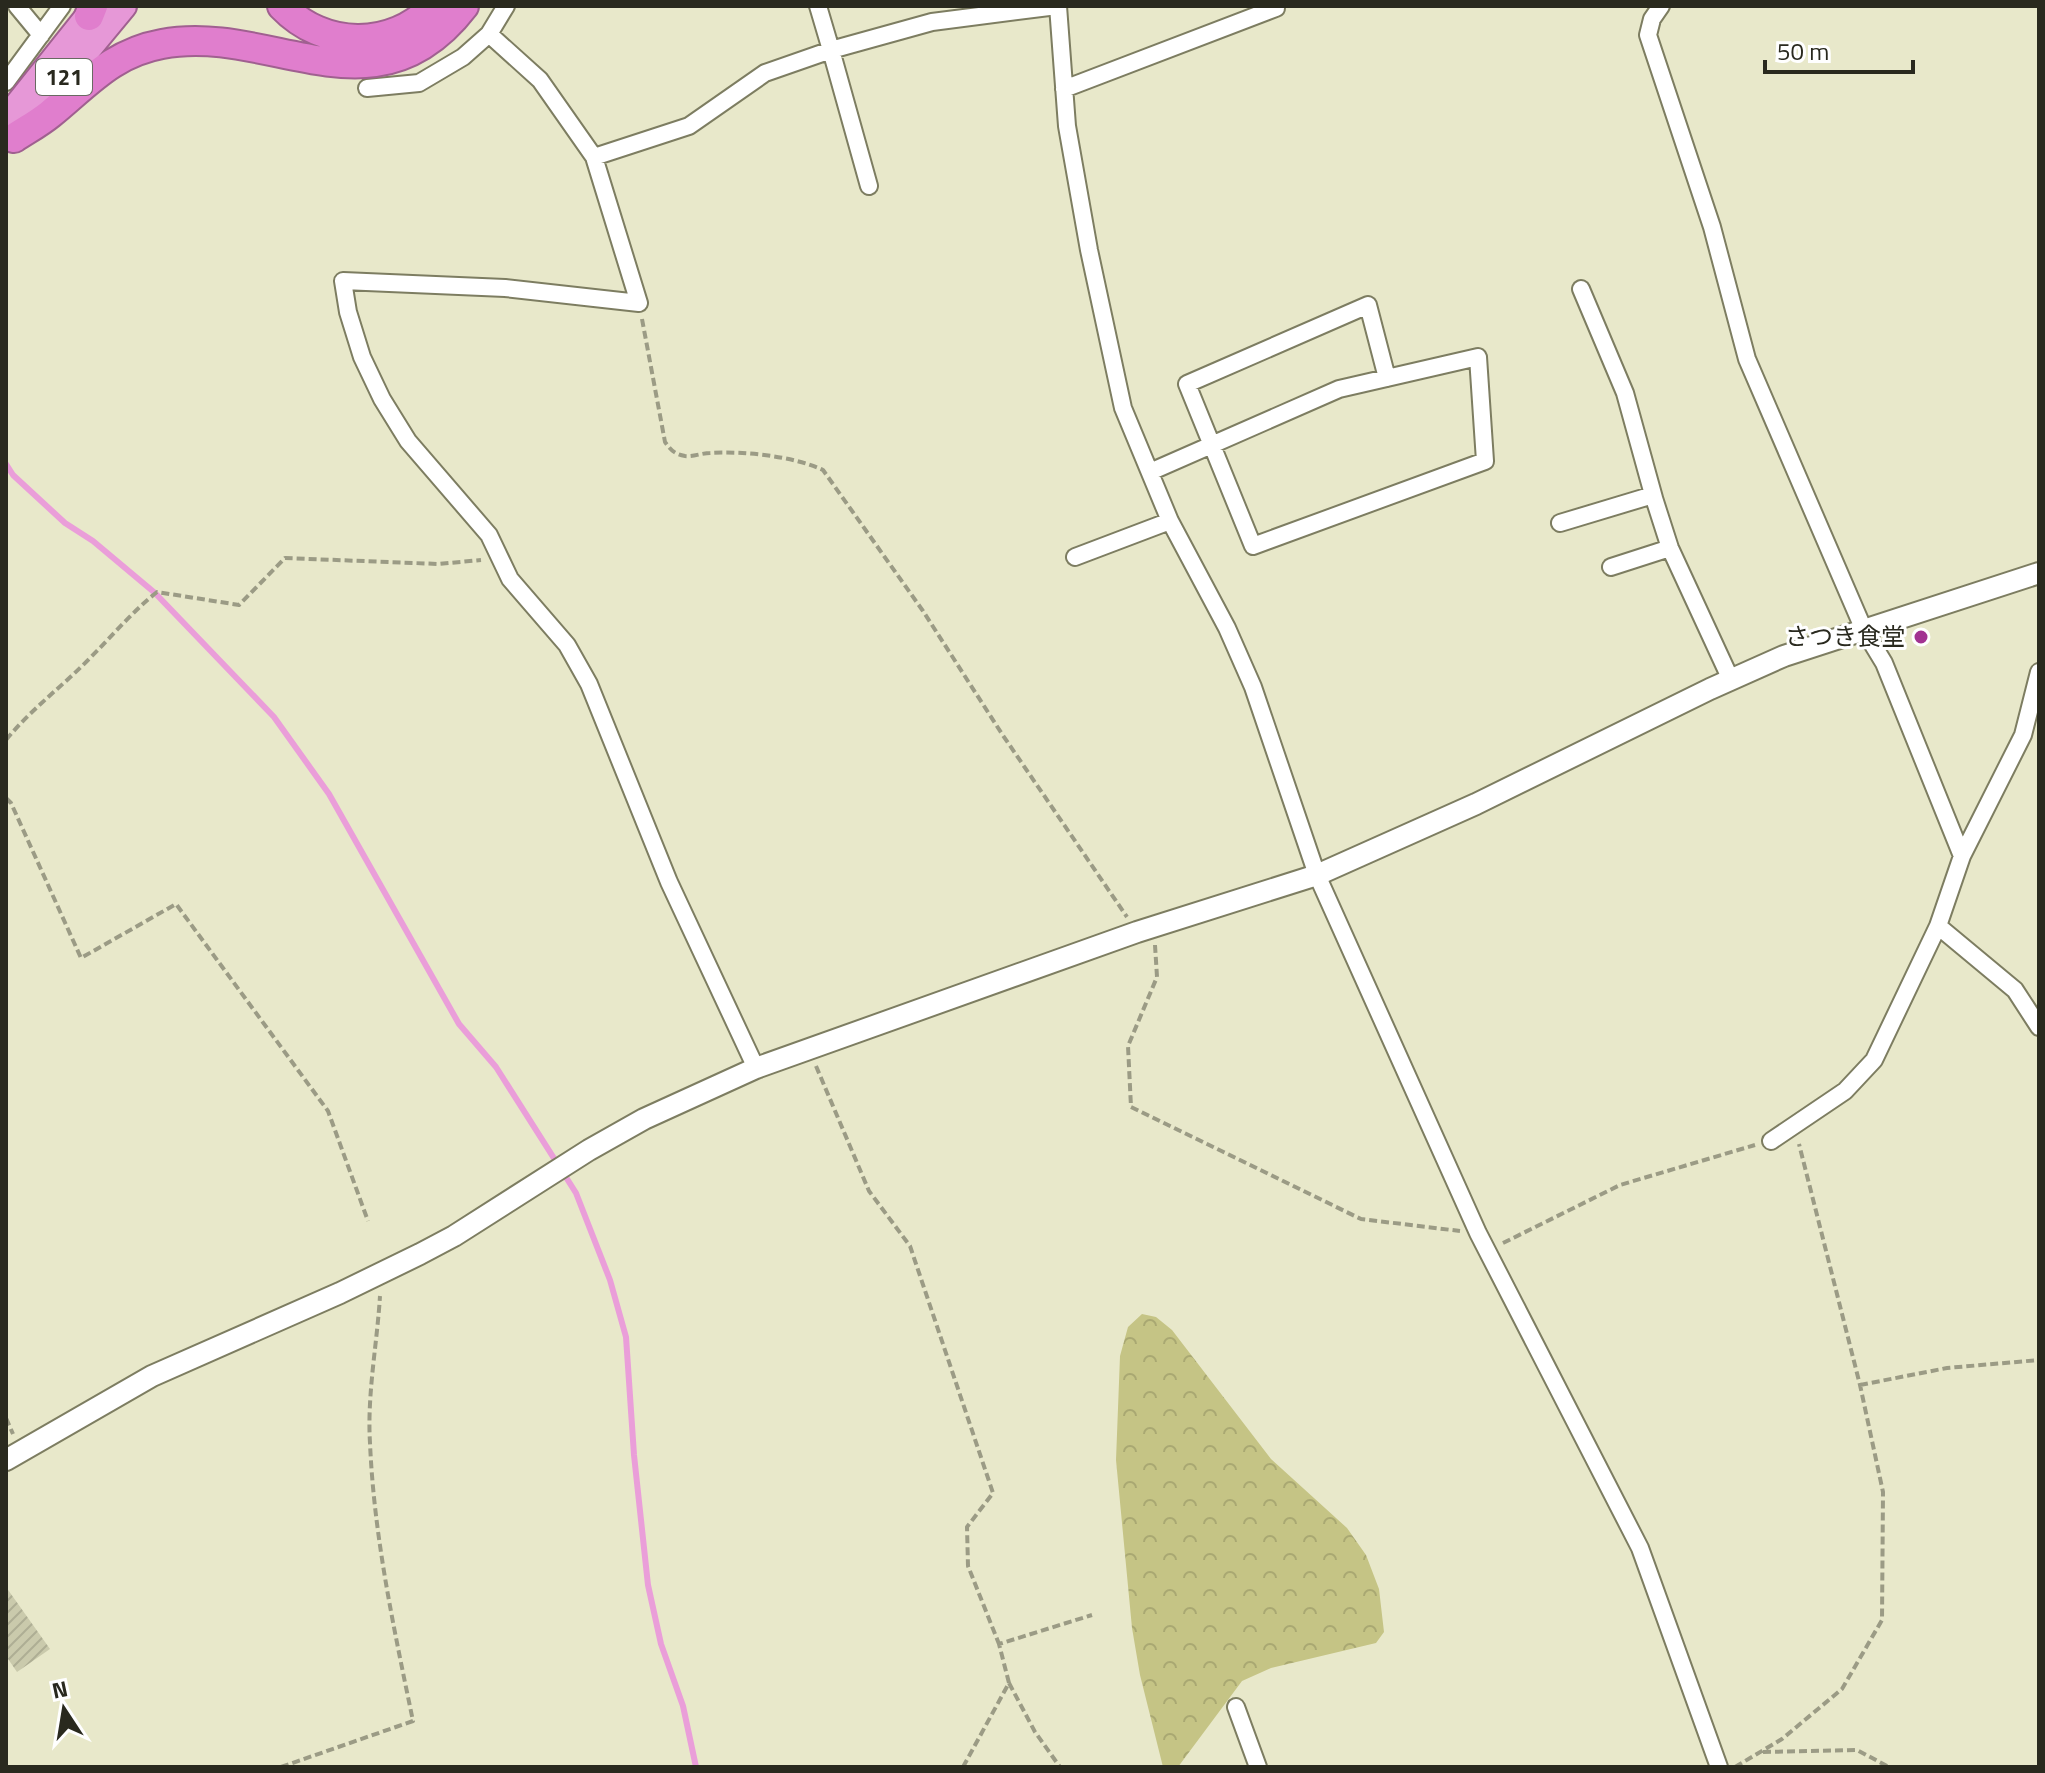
<svg xmlns="http://www.w3.org/2000/svg" width="2045" height="1773" font-family="'Titillium Web','Noto Sans JP',sans-serif">
<style>
.forest{fill:url(#forest-crowns)}
.lines{fill:none;stroke-linecap:round;stroke-linejoin:round}
.stream{stroke:#ea9ed9;stroke-width:6}
.building{fill:url(#building-hatch)}
.minor-casing{stroke:#7d7d61;stroke-width:20}
.tertiary-casing{stroke:#7d7d61;stroke-width:24}
.trunk-casing{stroke:#a06090;stroke-width:30}
.motorway-casing{stroke:#a06090;stroke-width:32}
.path{stroke:#9b9b85;stroke-width:4;stroke-dasharray:8 4;stroke-linecap:butt}
.minor{stroke:#fff;stroke-width:16}
.tertiary{stroke:#fff;stroke-width:20}
.trunk{stroke:#e698d7;stroke-width:26}
.motorway{stroke:#e07ecd;stroke-width:28}
.poi-dot{fill:#a23391;stroke:#fff;stroke-width:3}
.labels{text-anchor:middle;stroke-width:6;stroke-linejoin:round;paint-order:stroke}
.shield{fill:#fff;stroke:#696962;stroke-width:2}
.shield-label{font-size:22px;font-weight:bold;fill:#29291e}
.poi-label{font-size:24px;fill:#29291e;stroke:#fff;text-anchor:end}
</style>
<defs>
<pattern id="forest-crowns" width="20" height="18" patternUnits="userSpaceOnUse" patternTransform="scale(2)"><rect width="20" height="18" fill="#c5c485"/><path d="M2 6a3 3 0 1 1 6 0M12 15a3 3 0 1 1 6 0" fill="none" stroke="#a9a872"/></pattern>
<pattern id="building-hatch" width="6" height="6" patternUnits="userSpaceOnUse" patternTransform="scale(2)"><rect width="6" height="6" fill="#cacaac"/><path d="M-1 1l2-2M0 6l6-6M5 7l2-2" fill="none" stroke="#aeae94"/></pattern>
</defs>
<rect width="100%" height="100%" fill="#e8e8ca"/>
<!-- forest -->
<path class="forest" d="M1142,1314L1156,1317L1172,1330L1271,1459L1347,1528L1366,1555L1379,1589L1384,1632L1376,1643L1271,1668L1242,1681L1178,1767H1163L1140,1675L1132,1628L1116,1460L1120,1356L1128,1327Z"/>
<g class="lines">
<!-- stream -->
<path class="stream" d="M6,464L13,475L65,523L93,541L155,593L274,717L329,794L459,1024L496,1067L576,1193L610,1280L626,1337L634,1455L648,1585L661,1644L683,1706L696,1767"/>
</g>
<!-- building -->
<path class="building" d="M6,1587L50,1649L17,1672L6,1656Z"/>
<g class="lines">
<!-- minor casing -->
<g class="minor-casing">
<path id="minor" d="M17,6L41,35
M506,6L489,34L540,80L594,157L689,126L765,73L831,50L818,6
M1058,6L1067,126L1089,250L1123,408L1170,521L1227,628L1253,687L1317,875L1478,1233L1640,1548L1719,1767
M1661,6L1652,19L1648,35L1712,227L1747,359L1864,630L1884,663L1962,856
M6,82L62,6
M367,88L419,83L463,57L489,34
M1064,89L1276,8V6
M594,157L639,303L505,288L343,281L348,312L362,357L382,399L408,441L489,535L510,579L567,645L589,684L669,882L756,1068
M869,186L831,50L932,22L1057,6
M1581,289L1625,393L1654,498
M1150,472L1339,389L1478,357L1485,461L1253,546L1187,384L1368,305L1387,378
M1560,523L1653,495L1670,548L1731,680
M1075,557L1170,521
M1611,567L1670,548
M1938,926L2015,990L2039,1027
M1771,1141L1845,1091L1874,1060L1938,926L1962,856L2023,735L2039,672
M1236,1707L1258,1767"/>
</g>
<!-- tertiary casing -->
<g class="tertiary-casing">
<path id="tertiary" d="M6,1460L152,1376L340,1293L420,1254L454,1236L589,1150L644,1119L756,1068L1137,932L1317,875L1476,804L1710,689L1784,656L2039,573"/>
</g>
<!-- trunk casing -->
<g class="trunk-casing">
<path id="trunk" d="M6,120L97,6
M23,127L123,6"/>
</g>
<!-- motorway casing -->
<g class="motorway-casing">
<path id="motorway" d="M282,6C323,49 392,51 434,6
M89,16L93,6
M14,138C26,130 39,123 50,114C87,84 112,53 162,44C271,23 375,122 464,6"/>
</g>
<!-- path -->
<path class="path" d="M642,319L665,442C671,450 674,454 685,456C693,457 702,453 710,453C744,451 793,456 823,470L923,611L1002,734L1127,917
M6,740C33,707 62,687 90,658C113,635 132,612 157,592L239,605L285,558L439,564L481,560
M6,798L11,803L81,958L176,904L328,1111L368,1221
M1155,945L1157,977L1128,1046L1131,1107L1361,1219L1460,1231
M816,1066L869,1191L910,1246L993,1493L967,1527L968,1566L999,1644
M1503,1243L1620,1185L1755,1145
M1860,1385L1947,1368L2039,1360
M6,1418L13,1434
M1009,1683L1035,1732L1060,1767
M1763,1752L1857,1750L1889,1767
M281,1767L413,1721C394,1629 374,1537 370,1443C367,1394 377,1345 380,1296
M963,1767L1009,1683L999,1644L1092,1615
M1735,1767L1782,1739L1842,1689L1882,1620L1883,1492L1860,1385L1799,1144"/>
<!-- minor -->
<use href="#minor" class="minor"/>
<!-- tertiary -->
<use href="#tertiary" class="tertiary"/>
<!-- trunk -->
<use href="#trunk" class="trunk"/>
<!-- motorway -->
<use href="#motorway" class="motorway"/>
</g>
<!-- markers -->
<circle class="poi-dot" cx="1921" cy="637" r="8"/>
<g class="labels">
<!-- shield labels -->
<rect class="shield" x="36" y="59" width="56" height="36" rx="6"/>
<g class="shield-label">
<text x="64" y="85">121</text>
</g>
<!-- poi labels -->
<g class="poi-label">
<text x="1905" y="645">さつき食堂</text>
</g>
</g>
<!-- border -->
<rect width="2045" height="1773" fill="none" stroke="#29291e" stroke-width="16"/>
<!-- north arrow -->
<g transform="translate(64 1709) rotate(348)" stroke="#ffffff" stroke-width="6" paint-order="stroke">
<path d="M0-6L14 30L0 20L-14 30Z" fill="#29291e"/>
<text y="-12" font-size="22" font-weight="bold" text-anchor="middle" fill="#29291e">N</text>
</g>
<!-- scale -->
<path d="M1765 60v12h148v-12" fill="none" stroke="#29291e" stroke-width="4"/>
<text x="1777" y="60" font-size="24" fill="#29291e" stroke="#ffffff" stroke-width="6" paint-order="stroke">50 m</text>
</svg>
